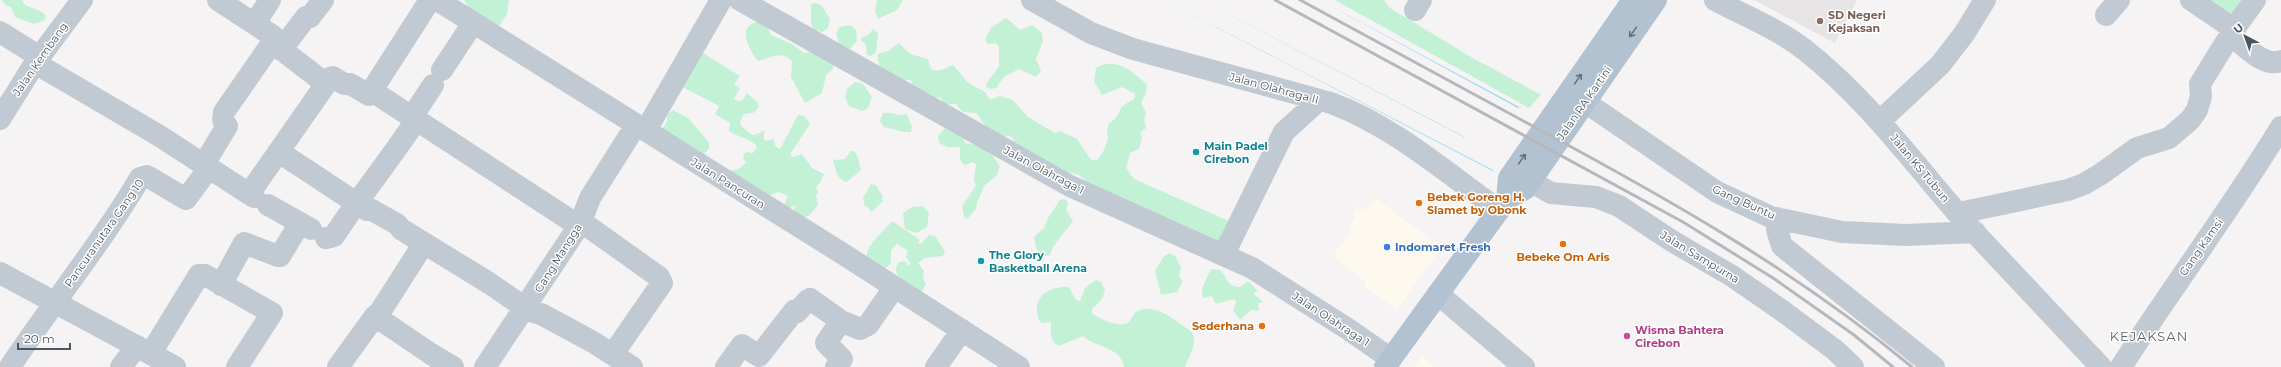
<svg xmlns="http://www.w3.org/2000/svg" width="2281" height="367" font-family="Montserrat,sans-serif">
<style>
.commercial{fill:#fdf9ef}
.education{fill:#e6e4e5}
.green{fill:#c3f1d5}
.water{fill:#90daee}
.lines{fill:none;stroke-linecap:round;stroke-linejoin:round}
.minor{stroke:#c1cad2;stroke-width:22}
.major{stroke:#b3c2d1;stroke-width:22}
.rail{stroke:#b5b8bd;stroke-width:3}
.oneway{stroke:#64717d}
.education-dot{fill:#8d6e63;stroke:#fff;stroke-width:1.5}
.culture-dot{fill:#0f9aa8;stroke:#fff;stroke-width:1.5}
.food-dot{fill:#e8710a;stroke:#fff;stroke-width:1.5}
.shop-dot{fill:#3f7fe0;stroke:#fff;stroke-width:1.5}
.hotel-dot{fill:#d1479c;stroke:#fff;stroke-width:1.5}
.labels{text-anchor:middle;stroke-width:3;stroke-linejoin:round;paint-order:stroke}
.education-label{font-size:11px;font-weight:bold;fill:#785e54;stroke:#fff;text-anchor:start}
.street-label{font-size:11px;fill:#4a5661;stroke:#fff}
.culture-label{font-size:11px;font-weight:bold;fill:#0d838f;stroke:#fff;text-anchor:start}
.food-label{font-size:11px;font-weight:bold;fill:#c56008;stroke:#fff;text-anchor:start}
.shop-label{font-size:11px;font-weight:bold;fill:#366cbe;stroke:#fff;text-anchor:start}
.hotel-label{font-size:11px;font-weight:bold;fill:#b23c85;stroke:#fff;text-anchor:start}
.quarter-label{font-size:13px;letter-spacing:1px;fill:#5f6368;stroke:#fff}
</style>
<rect width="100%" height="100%" fill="#f5f3f3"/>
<!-- commercial -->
<path class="commercial" d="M1375,198L1442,247L1397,310L1363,286L1366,282L1333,256L1350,232L1348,229L1356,217L1352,215L1358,206L1365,211Z
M1422,356L1435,367H1414Z"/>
<!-- education -->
<path class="education" d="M1754,0H1857L1835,43Z"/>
<!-- green -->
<path class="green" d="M2,0H22C25,10 40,7 46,16L45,20L34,24L15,17L11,7L5,5Z
M464,0H509L507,14L499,26L472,13Z
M877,0H903L897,10L878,19L875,11Z
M1335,0H1384L1390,8L1471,57L1541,95L1529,108Z
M2202,0H2245L2231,20Z
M815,3L821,5L830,19L828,28L822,32L813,29L811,23V4Z
M1006,18L1020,30L1032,25L1042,33L1043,41L1036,59L1041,71L1036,77L1019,69L1004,77L996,88L991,89L986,87V84L999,66V47L996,43L988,44L985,40L991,28Z
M757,22L768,28L771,35L792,44L804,53L810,52L834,61L833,69L826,75L822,93L805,103L791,77L792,61C780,49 769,59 758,61C750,51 736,26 757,22Z
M851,25L856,30L857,41L848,51L839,44L836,33L840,27Z
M873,29L878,33L876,52L871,56L867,55L866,45L861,40L862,37L867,36Z
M899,43L910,54L928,59L931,69C940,73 945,68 953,65L955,67L967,82L985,92L990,100L1000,96L1013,100L1028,117L1055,133L1060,131L1077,139L1091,160H1097L1103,152L1108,139L1107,131L1109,123L1116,118L1122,106L1134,99L1135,94L1122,87L1102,95L1094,81L1096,68C1114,56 1135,72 1147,85L1146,93L1141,103L1146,112L1144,120L1146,128L1140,133L1142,138L1139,149L1130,153L1126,168L1134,179L1229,221L1233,248L1093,187L1079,175L1064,171L1014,144L1013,138L1009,136C986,139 988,126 976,113L963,112L956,104L943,105L942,99L938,97L931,100L912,88L911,80C898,81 874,72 878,54L888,51Z
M698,50L740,76L734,85L740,88L734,99L739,102L740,100L742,101L747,93L757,102L759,107L753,113L744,114L740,122C741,127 743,127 746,130C753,138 756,135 764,130V139L766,141L774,139L775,146L780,149L798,115L804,116L810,124L790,154L793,157L802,154L812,168L824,174L821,181L816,187L818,191L816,196L818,205C807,218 809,220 792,214L796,205L788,209L784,205L788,196L778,192L767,196L728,171L738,169L746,163L743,158L744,154L747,152L753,153L757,146C749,138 738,137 729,131L730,123L715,114L719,106L677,84Z
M855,82L863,84L872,97L868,108L862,111L849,106L845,98L847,89Z
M673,110L688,118L709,142V148L704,154L705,158L662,129L667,122V115Z
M883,113H892L899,115L907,114L912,127L911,132H904L884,127L880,121Z
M945,128L951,132L962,135L965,143L978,145L990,152L1000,166L997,175L985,185L977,202L976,209L967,219L964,217L962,206L976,186L974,180L976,164L972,162L966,165C957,162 961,154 960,147H947L939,143L938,136Z
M851,151H854C859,157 859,164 861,170L847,182C836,179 836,169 833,160L845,159Z
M871,184L876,185L883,197L882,202L871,212L868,207L865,206L863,198Z
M1060,200L1064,199L1068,202L1066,210L1073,221L1053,247L1050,255L1041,257L1037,252L1034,237L1044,228L1048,218Z
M923,206L929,213L927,227L917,233L905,229L903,213L912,207Z
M892,221L920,240L918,243L921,244L929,235L935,236L945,251L943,256L925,258L918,263L924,271L923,278L926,284L921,292C913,286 891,277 897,265C898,262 902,261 905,261L908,266L911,264L906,257L908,251L897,244L891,250C890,259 894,265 884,268L867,258C864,246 886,230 892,221Z
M1170,253L1176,257L1181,268L1179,276L1183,281L1177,292L1161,295L1155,271L1164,256Z
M1211,269L1220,270C1227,277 1227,287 1240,287L1248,281L1258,291L1253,293L1263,302L1258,304L1259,311L1251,310L1240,320L1233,310L1236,302L1234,299L1216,304L1212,296L1203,298L1202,288Z
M1096,280L1101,282L1105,290L1102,299L1092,309V314C1103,320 1116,327 1128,323C1132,319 1133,312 1140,310C1156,306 1169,316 1182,325C1186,328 1191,330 1193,335C1197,345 1188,358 1185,367H1124C1122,347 1094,347 1083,336L1059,346C1049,341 1051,332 1051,322L1042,323L1039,320C1031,297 1048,286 1069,287L1076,300L1080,301L1085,288Z"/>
<!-- water -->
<path class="water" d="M1164,0L1493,170V171Z
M1201,0L1465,137H1464Z
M1320,0L1519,107L1522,106L1518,108Z"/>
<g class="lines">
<!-- minor -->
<path class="minor" d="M437,0L840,252L1019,367
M740,0L1070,186L1252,268L1348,329L1391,359
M1032,0L1091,33L1133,49L1331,103C1393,126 1445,172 1499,210
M1715,0C1745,16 1778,29 1805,50C1871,102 1918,170 1974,232C2016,277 2059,322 2101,367
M2191,0L2234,29L2255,0
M1415,10L1421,0
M2106,15L2119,0
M255,23L270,0
M0,32L40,57
M2230,34C2242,44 2264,68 2281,61
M274,44L325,83
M281,50L306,17H310L323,0
M35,63L158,135L254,197
M442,70L473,23
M372,91L573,222L586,225L659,277L662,283L613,354
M1585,102L1717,192L1771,217L1842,232L1906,235L1975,232
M412,117L433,85
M0,119L35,63L82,0
M1880,121L1940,65L1964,34L1985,0
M646,130L721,0
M279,152L367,210L370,209L397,224L401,229L489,283L530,311L541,314L593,342L632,367
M204,164L227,126L223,120L224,112L274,40L273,36L218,0
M1530,181L1551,193L1596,197L1619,206L1672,241L1732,276L1784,312L1835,350L1853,367
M249,194L330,78L333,77L344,84H350L369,95L430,0
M268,205L311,229
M1959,213L2068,190L2084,184L2101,174L2137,148L2169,138L2190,120L2197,110L2201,96L2200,84L2234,29
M1777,218V230L1782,246L1934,367
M326,238L334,236C360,196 390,160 416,120
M1224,254L1284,132L1319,100
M0,273L175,367
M221,285L244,243L278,256H280L300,223
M1438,294L1524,367
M375,316L431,354L453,367
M151,353L199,275H205L272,313L237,367
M10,367C52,303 101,244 140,178L147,176L186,199L209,168
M121,367L137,346
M338,367L375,316L380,312L424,243
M485,367L580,224L590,198L636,125
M726,367L742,345L759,356L794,311L797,312L808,300L810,299L841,321
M836,367L842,359L826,343L841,321L860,329L868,325L894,288
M936,367L962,330
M2121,367C2173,286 2231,209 2281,127"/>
<!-- major -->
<path class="major" d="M1507,199L1509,178L1633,0
M1385,367L1507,199L1525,189L1656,0"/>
<!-- rail -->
<path class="rail" d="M1275,0L1683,222L1773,278L1854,335L1893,367
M1300,0C1380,43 1460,87 1540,130C1672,201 1796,271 1912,367"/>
</g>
<!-- one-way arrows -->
<defs><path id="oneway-shaft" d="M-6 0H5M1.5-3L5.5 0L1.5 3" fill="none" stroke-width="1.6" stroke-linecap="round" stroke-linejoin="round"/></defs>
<g class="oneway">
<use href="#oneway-shaft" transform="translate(1633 32) rotate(125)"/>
<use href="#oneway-shaft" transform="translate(1578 79) rotate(-55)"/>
<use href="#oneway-shaft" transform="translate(1522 159) rotate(-55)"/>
</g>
<!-- markers -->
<circle class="education-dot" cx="1820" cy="21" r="4"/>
<g class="culture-dot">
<circle cx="1196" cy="152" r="4"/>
<circle cx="981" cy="261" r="4"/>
</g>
<g class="food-dot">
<circle cx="1419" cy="203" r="4"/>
<circle cx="1563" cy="244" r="4"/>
<circle cx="1262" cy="326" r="4"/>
</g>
<circle class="shop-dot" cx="1387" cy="247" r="4"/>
<circle class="hotel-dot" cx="1627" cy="336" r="4"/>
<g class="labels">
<!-- education labels -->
<g class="education-label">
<text x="1828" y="19">SD Negeri<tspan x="1828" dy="13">Kejaksan</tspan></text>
</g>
<!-- street labels -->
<g class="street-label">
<text transform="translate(40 59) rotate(-55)" y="4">Jalan Kembang</text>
<text transform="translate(1274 88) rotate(15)" y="4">Jalan Olahraga II</text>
<text transform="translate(1584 103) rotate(-55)" y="4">Jalan RA Kartini</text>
<text transform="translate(1920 168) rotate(50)" y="4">Jalan KS Tubun</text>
<text transform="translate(1044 170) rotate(28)" y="4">Jalan Olahraga 1</text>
<text transform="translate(728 183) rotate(32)" y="4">Jalan Pancuran</text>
<text transform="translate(1744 202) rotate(24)" y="4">Gang Buntu</text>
<text transform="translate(104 233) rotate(-55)" y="4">Pancuranutara Gang 10</text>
<text transform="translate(2201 247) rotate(-55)" y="4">Gang Kamsi</text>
<text transform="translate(1700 257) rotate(31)" y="4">Jalan Sampurna</text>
<text transform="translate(558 258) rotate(-58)" y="4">Gang Mangga</text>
<text transform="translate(1331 319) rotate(33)" y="4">Jalan Olahraga 1</text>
</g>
<!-- culture labels -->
<g class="culture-label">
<text x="1204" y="150">Main Padel<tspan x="1204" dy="13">Cirebon</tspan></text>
<text x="989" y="259">The Glory<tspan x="989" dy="13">Basketball Arena</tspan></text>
</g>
<!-- food labels -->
<g class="food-label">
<text x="1427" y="201">Bebek Goreng H.<tspan x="1427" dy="13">Slamet by Obonk</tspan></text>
<text x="1563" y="261" text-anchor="middle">Bebeke Om Aris</text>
<text x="1254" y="330" text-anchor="end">Sederhana</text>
</g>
<!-- shop labels -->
<g class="shop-label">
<text x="1395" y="251">Indomaret Fresh</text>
</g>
<!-- hotel labels -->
<g class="hotel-label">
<text x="1635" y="334">Wisma Bahtera<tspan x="1635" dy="13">Cirebon</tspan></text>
</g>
<!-- quarter labels -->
<g class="quarter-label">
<text x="2149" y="341">KEJAKSAN</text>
</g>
</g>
<!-- north arrow -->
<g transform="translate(2245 36) rotate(319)" stroke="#ffffff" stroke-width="3" paint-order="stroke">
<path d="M0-3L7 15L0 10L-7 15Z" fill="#4a5661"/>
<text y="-6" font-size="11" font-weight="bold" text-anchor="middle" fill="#4a5661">U</text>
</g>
<!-- scale -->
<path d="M18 343v6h52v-6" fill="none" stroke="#4a5661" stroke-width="2"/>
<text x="24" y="343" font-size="12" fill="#4a5661" stroke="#ffffff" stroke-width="3" paint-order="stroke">20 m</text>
</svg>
